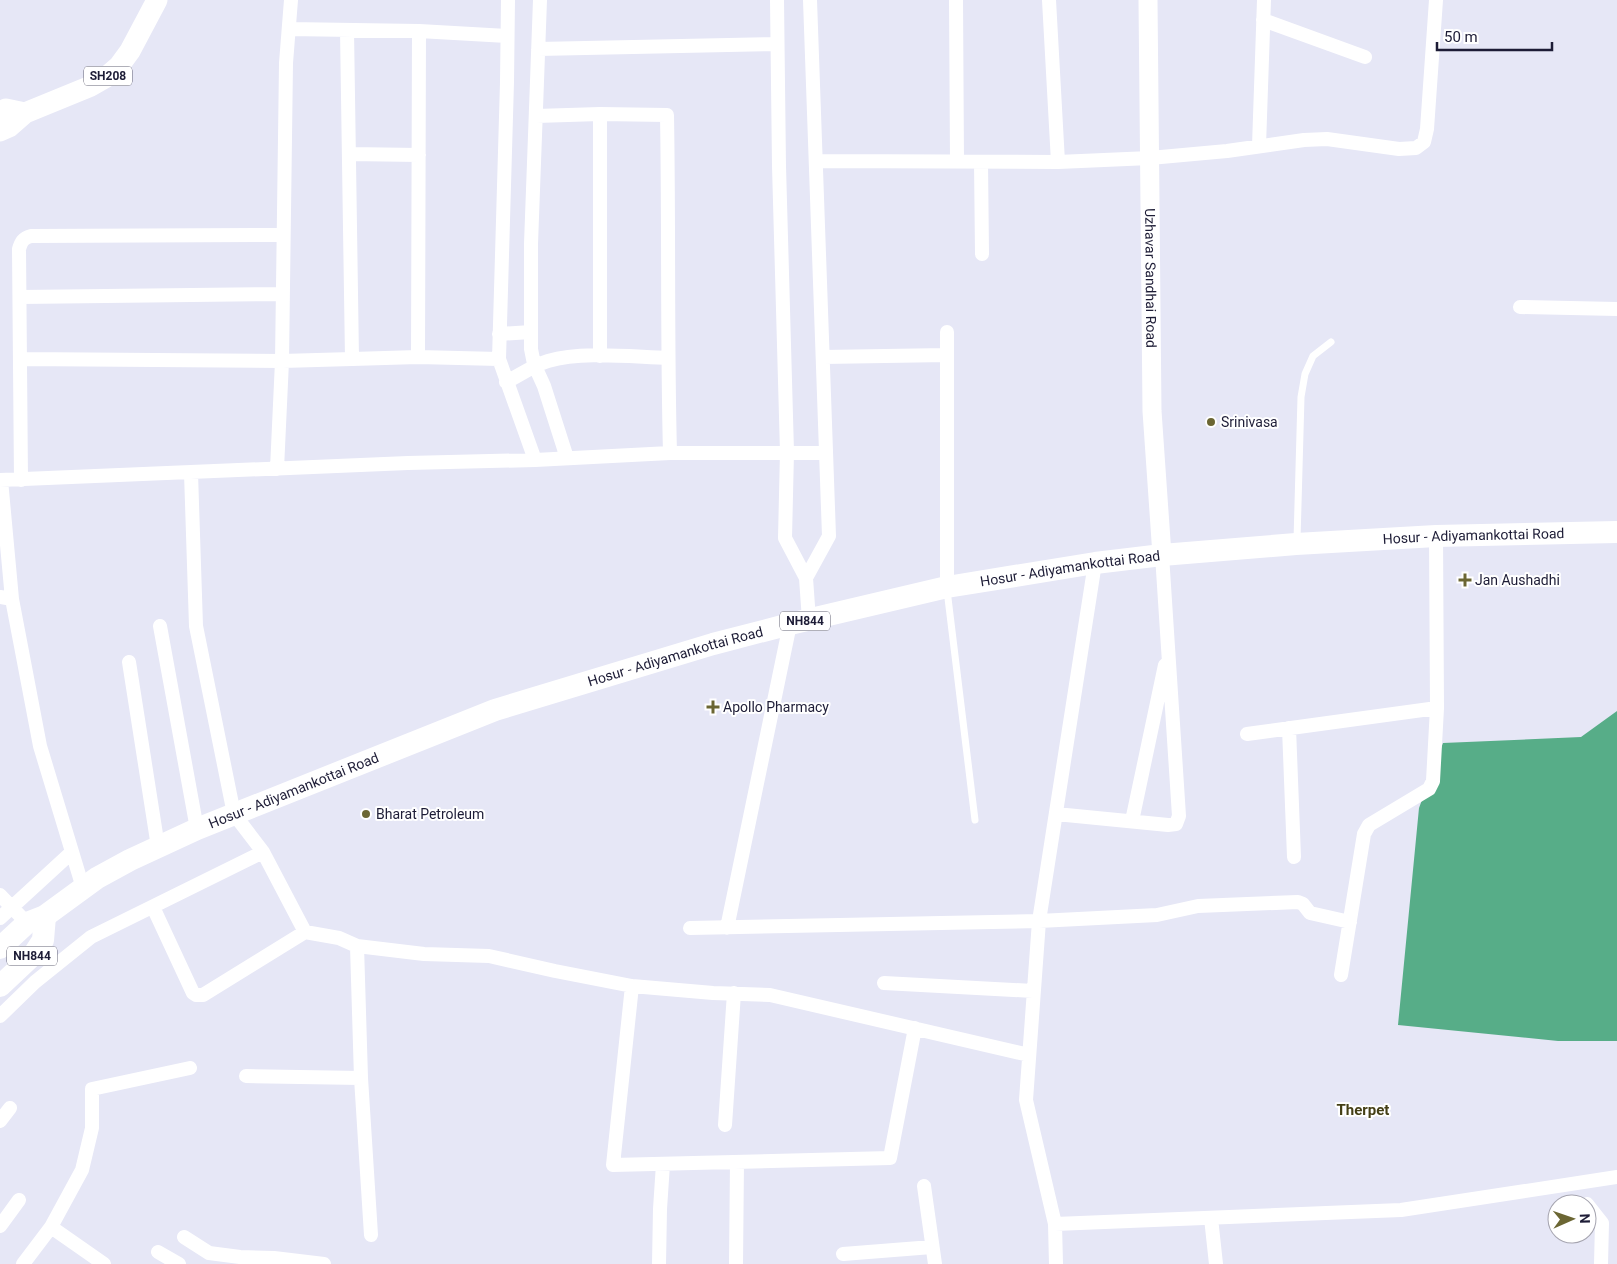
<svg xmlns="http://www.w3.org/2000/svg" width="1617" height="1264" font-family="Roboto,sans-serif">
<style>
.water{fill:#57ad88}
.lines{fill:none;stroke-linecap:round;stroke-linejoin:round}
.service{stroke:#fff;stroke-width:7}
.minor{stroke:#fff;stroke-width:14}
.secondary{stroke:#fff;stroke-width:19}
.primary{stroke:#fff;stroke-width:21}
.trunk{stroke:#fff;stroke-width:22}
.poi-dot{fill:#6b6633;stroke:#fff;stroke-width:2}
.labels{text-anchor:middle;stroke-width:4;stroke-linejoin:round;paint-order:stroke}
.shield{fill:#fff;stroke:#616072;stroke-width:1}
.shield-label{font-size:12px;font-weight:bold;fill:#1d1c36}
.street-label{font-size:14px;fill:#1d1c36;stroke:#fff}
.poi-label{font-size:14px;fill:#1d1c36;stroke:#fff;text-anchor:start}
.neighbourhood-label{font-size:15px;font-weight:bold;fill:#443f16;stroke:#fff}
</style>
<rect width="100%" height="100%" fill="#e6e7f6"/>
<!-- water -->
<path class="water" d="M1617,711V1041H1558L1398,1025L1419,808L1443,743L1581,737Z"/>
<g class="lines">
<!-- service -->
<path class="service" d="M1297,540L1301,397L1305,374L1313,356L1331,342
M947,590L975,820"/>
<!-- minor -->
<path class="minor" d="M508,0L507,82L499,359L535,460
M540,0L531,244V349L534,364L544,386L567,458
M777,0L779,166L787,452L785,538L806,578L809,620
M956,0L957,161
M1049,0L1058,162
M1263,20L1365,57
M289,29L419,31L507,36
M347,30L352,359L418,357L499,359
M538,49L777,44
M600,114L667,115C669,228 667,340 670,453
M536,116L600,114V356
M1259,146L1264,0
M349,154L419,155
M816,161L1058,162L1150,158L1227,151L1304,140L1327,139L1399,149L1416,148L1424,142L1427,129L1436,0
M981,162L982,254
M20,297L283,294
M1520,307L1617,309
M499,334L531,332
M418,357L419,31
M823,357L947,355
M20,359L282,361L352,359
M506,382C520,375 534,365 548,361C583,351 632,357 668,358
M277,469L282,361L286,63L291,0
M191,473L196,626L234,814L263,852L305,932L339,938L357,946L424,954L489,956L555,971L632,986L713,993L770,995L1029,1055
M0,480L408,463L535,460L670,453H825
M1,480L12,599L40,746L83,888
M21,480L19,249C21,242 23,238 31,236L283,235
M1095,563L1039,921L1026,1100L1055,1224L1401,1210L1617,1177
M806,578L829,536L810,0
M947,587V332
M0,597L12,599
M160,626L197,829
M129,662L158,847
M1289,728L1294,857
M1247,734L1437,708
M1056,814L1168,825L1176,824L1179,816L1162,555
M1132,821L1165,665
M0,895L27,923
M153,907L193,993L196,995H203L305,932
M0,918L72,852
M690,928L1039,921L1157,915L1198,906L1298,902L1303,904L1310,913L1350,922
M727,928L790,624
M357,946L361,1078L371,1235
M1341,975L1364,834L1369,825L1429,789L1433,781L1437,708L1436,536
M884,983L1033,991
M632,986L613,1165L890,1158L915,1028
M0,1016L35,982L91,937L263,852
M246,1076L361,1078
M0,1121L10,1108
M725,1125L734,993
M924,1186L935,1264
M1587,1204L1602,1223L1601,1264
M1211,1218L1216,1264
M1055,1224L1056,1264
M0,1226L19,1200
M51,1227L82,1170L92,1128V1089L190,1068
M184,1237L209,1253L240,1257L274,1258L324,1264
M158,1252L179,1264
M843,1254L932,1247
M23,1264L51,1227L104,1264
M659,1264L660,1209L663,1164
M736,1264L737,1162"/>
<!-- secondary -->
<path class="secondary" id="s1" d="M1148,0L1152,411L1162,555"/>
<!-- primary -->
<path class="primary" d="M0,112L6,109L25,113
M0,131L9,127L25,113L91,86L105,78L119,66L130,51L157,0"/>
<!-- trunk -->
<g class="trunk">
<path id="s2" d="M0,948L27,923L45,916L97,878L130,860L197,829L495,710L713,644L790,624L947,587L1095,563L1162,555L1296,544L1436,536L1617,532"/>
<path d="M0,986L34,954L43,940L45,916"/>
</g>
</g>
<!-- markers -->
<g class="poi-dot">
<circle cx="1211" cy="422" r="5"/>
<path d="M1462.5 572.5h5v5h5v5h-5v5h-5v-5h-5v-5h5z"/>
<path d="M710.5 699.5h5v5h5v5h-5v5h-5v-5h-5v-5h5z"/>
<circle cx="366" cy="814" r="5"/>
</g>
<g class="labels">
<!-- shield labels -->
<g class="shield">
<rect x="84" y="66.5" width="48" height="19" rx="4"/>
<rect x="780" y="611.5" width="50" height="19" rx="4"/>
<rect x="7" y="946.5" width="50" height="19" rx="4"/>
</g>
<g class="shield-label">
<text x="108" y="80">SH208</text>
<text x="805" y="625">NH844</text>
<text x="32" y="960">NH844</text>
</g>
<!-- street labels -->
<g class="street-label">
<text dy="5" stroke="none"><textPath href="#s1" startOffset="278">Uzhavar Sandhai Road</textPath></text>
<text dy="5" stroke="none"><textPath href="#s2" startOffset="1551">Hosur - Adiyamankottai Road</textPath></text>
<text dy="5" stroke="none"><textPath href="#s2" startOffset="1146">Hosur - Adiyamankottai Road</textPath></text>
<text dy="5" stroke="none"><textPath href="#s2" startOffset="741">Hosur - Adiyamankottai Road</textPath></text>
<text dy="5" stroke="none"><textPath href="#s2" startOffset="336">Hosur - Adiyamankottai Road</textPath></text>
</g>
<!-- poi labels -->
<g class="poi-label">
<text x="1221" y="427">Srinivasa</text>
<text x="1475" y="585">Jan Aushadhi</text>
<text x="723" y="712">Apollo Pharmacy</text>
<text x="376" y="819">Bharat Petroleum</text>
</g>
<!-- neighbourhood labels -->
<g class="neighbourhood-label">
<text x="1363" y="1115">Therpet</text>
</g>
</g>
<!-- north arrow -->
<g transform="translate(1572 1219) rotate(88)"><circle r="24" fill="#ffffff" stroke="#a5a4af"/>
<path d="M0-4L9 19L0 12L-9 19Z" fill="#6b6633"/>
<text y="-8" font-size="14" font-weight="bold" text-anchor="middle" fill="#1d1c36">N</text>
</g>
<!-- scale -->
<path d="M1437 42v8h115v-8" fill="none" stroke="#1d1c36" stroke-width="2.5"/>
<text x="1444" y="42" font-size="15" fill="#1d1c36" stroke="#ffffff" stroke-width="4" paint-order="stroke">50 m</text>
</svg>
